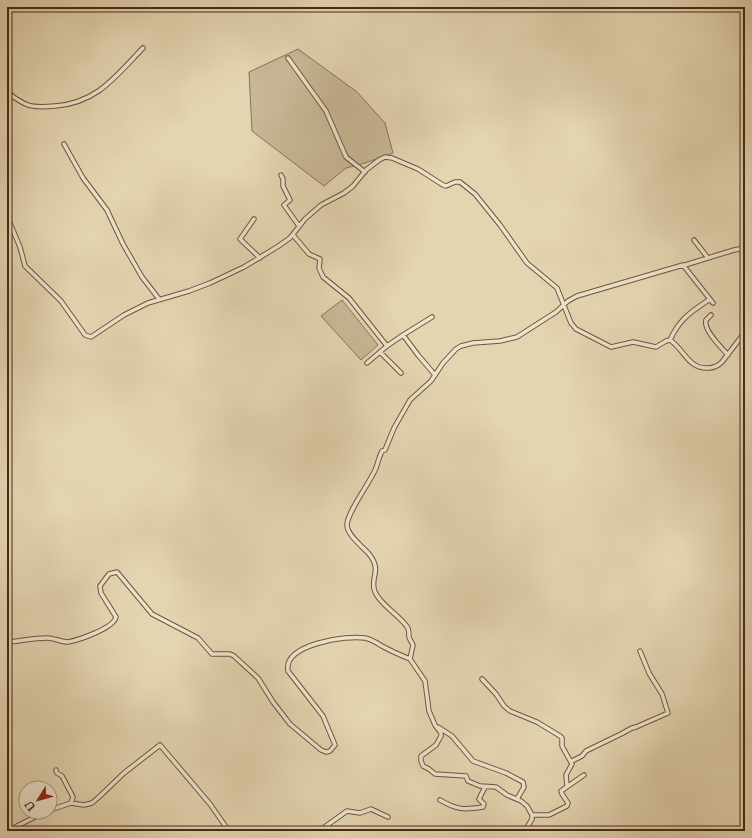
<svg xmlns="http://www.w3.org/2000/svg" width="752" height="838" font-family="'IM FELL Double Pica',serif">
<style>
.green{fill:#c9b897;stroke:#887158}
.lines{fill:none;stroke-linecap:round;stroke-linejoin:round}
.street-casing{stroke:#6e553f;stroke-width:5.5}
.street{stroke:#ede4cc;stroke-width:3.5}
</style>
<rect width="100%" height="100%" fill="#e4d5b1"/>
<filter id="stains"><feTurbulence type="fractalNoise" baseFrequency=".005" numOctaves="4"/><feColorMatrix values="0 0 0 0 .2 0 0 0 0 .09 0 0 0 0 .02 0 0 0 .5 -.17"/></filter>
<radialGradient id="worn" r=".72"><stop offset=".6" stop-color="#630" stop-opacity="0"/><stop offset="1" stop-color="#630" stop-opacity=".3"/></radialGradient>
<!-- green -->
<path class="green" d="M298,49L357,92L385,123L393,153L365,163L346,168L324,186L252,131L249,72Z
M342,300L378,345L361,360L321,316Z"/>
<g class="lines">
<!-- street casing -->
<g class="street-casing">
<path id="street" d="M745,13V17
M288,58L326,111L346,157L365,172
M7,92C26,107 31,108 55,106C97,103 115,77 143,48
M64,144L83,178L107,210L123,244L142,277L159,299
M281,175L283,179V186L290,200L284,205L299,226
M7,216L20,247L25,266L61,301L85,335L91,337L124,315L148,303L189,291L210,283L244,267L277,247L290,238L305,219L321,205L344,193L353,186L366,170L379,160L385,157L392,158L418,169L443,185L446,186L455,182H460L475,194L500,225L527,263L557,288L571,323L576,329L611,347L633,342L656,347L666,341L670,340C684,349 688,369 708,368C714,368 718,366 722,362L745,332
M254,219L240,239L260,258
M293,235L309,254L320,259L319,268L323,277L349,298L387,346L403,335L418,355L435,375
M694,240L708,258
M685,265L734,250L745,248
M711,315L706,320C703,330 721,347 728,355
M403,335L432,317
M670,340C680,318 691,312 710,299
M380,352L401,373
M367,363L387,346
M7,642C20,641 34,638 47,638C54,638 61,642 68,642C79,640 114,628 116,617L101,593L100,586L109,574L117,572L152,614L198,638L212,654H230L234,656L258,678L273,702L290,724L321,750L326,752L330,751L335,745L323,716L288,671C283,644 347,635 365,638C371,639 377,643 382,646C391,651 400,655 410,659
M482,679L496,694L504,706L510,711L537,722L560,736L562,738V746L572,764L566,775L567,786
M438,727L452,736L473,761L506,773L523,782L524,787L517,799
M572,761L582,756L586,751L621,734L632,728L636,727L668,713L662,694L649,673L640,651
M56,770L57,773L62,776L73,797L71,803
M440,800C457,810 464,810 483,807L484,804L479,799L485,787
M50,810L71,803L84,805L92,803L99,797L124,773L160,745L210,804L226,827L224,831
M532,815H549L567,806L568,803L562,794L561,791L584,775
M10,831L17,826L45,812
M319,831L347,811L360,813L371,809L388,817
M525,831L532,819V815L527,806L521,801L507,795L496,787L480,786L468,781L466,776L435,774L429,769L423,766L421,761V756L436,745L441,736V733L435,725L429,711L425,681L410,659L413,645C412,643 410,640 409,637C409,634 409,631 408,628C399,614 382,607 375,592C369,578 383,571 369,554C363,547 347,535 347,525C347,512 370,483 376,468C378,462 379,457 382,451L385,450L394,428L410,400L431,381L443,363L456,349L461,346L473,343L500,341L517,337L556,312L568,301L577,296L683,265L713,303"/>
</g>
<!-- street -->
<use href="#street" class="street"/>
</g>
<!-- margin -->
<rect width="752" height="838" fill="none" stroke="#e4d5b1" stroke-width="24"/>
<rect x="8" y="8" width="736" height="822" fill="none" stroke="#462a19" stroke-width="2"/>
<rect x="12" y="12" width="728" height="814" fill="none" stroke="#462a19"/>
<!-- north arrow -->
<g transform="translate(38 800) rotate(233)"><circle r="19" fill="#ede4cc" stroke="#aa9a84"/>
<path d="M0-3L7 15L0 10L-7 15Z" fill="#8f2418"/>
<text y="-6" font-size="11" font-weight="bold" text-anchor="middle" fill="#462a19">U</text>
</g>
<rect width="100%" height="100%" filter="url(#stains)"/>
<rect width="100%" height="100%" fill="url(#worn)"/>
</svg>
